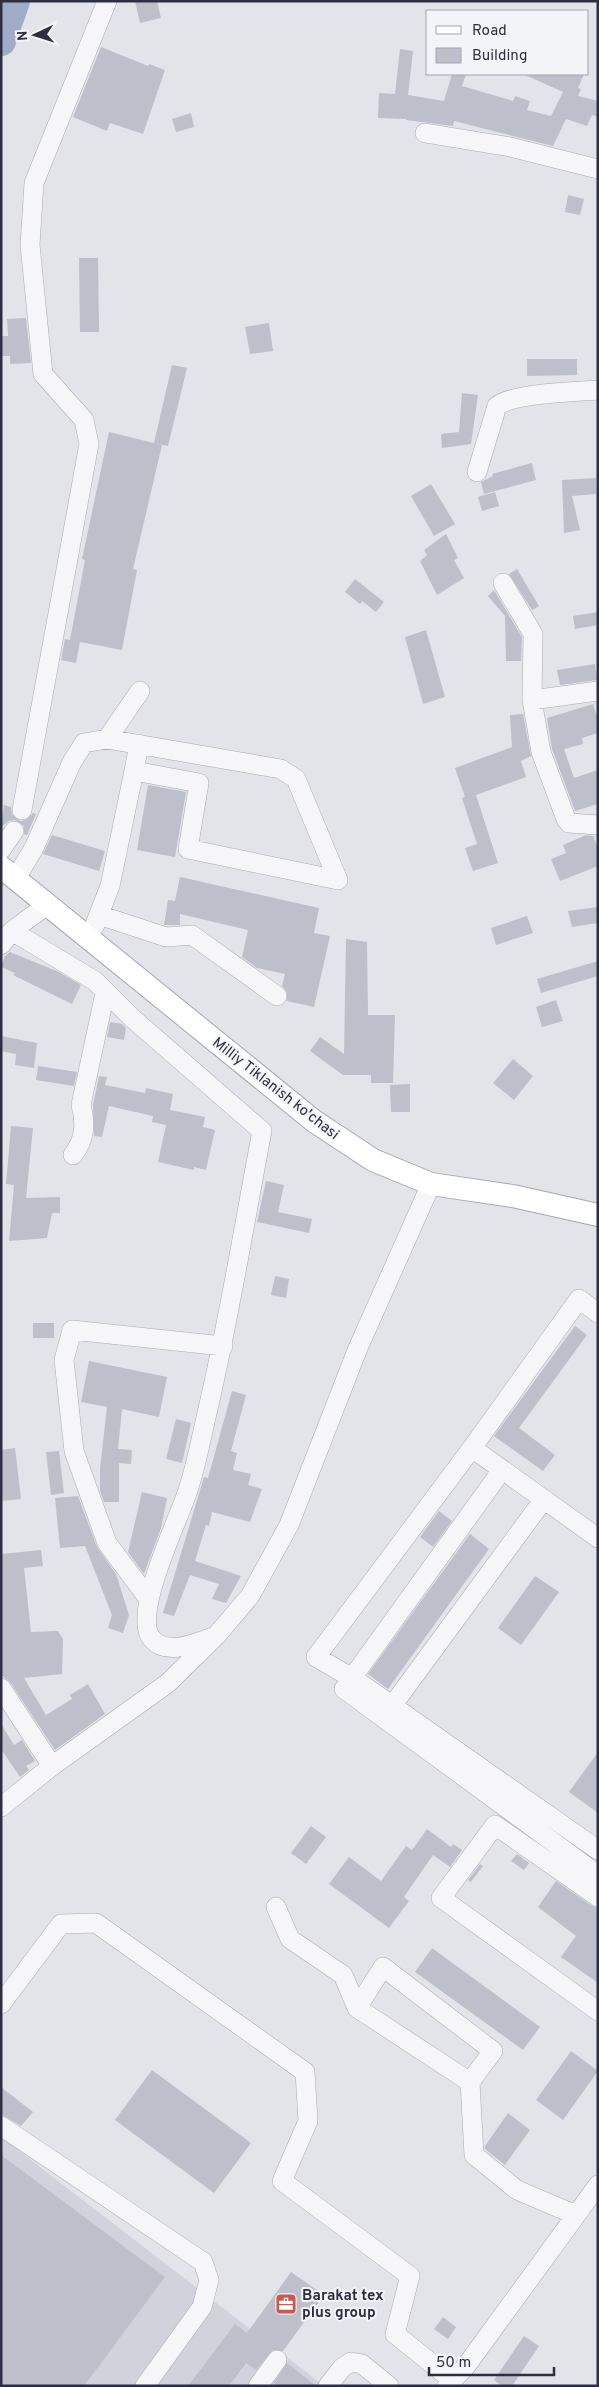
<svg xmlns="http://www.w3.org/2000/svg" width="599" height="2387" font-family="Overpass,sans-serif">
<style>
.built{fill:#d1d3dc}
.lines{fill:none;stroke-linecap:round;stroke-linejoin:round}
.river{stroke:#a0abc8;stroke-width:30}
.building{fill:#bdbfca}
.minor-casing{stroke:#a8aab4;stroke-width:20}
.major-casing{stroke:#a3a6b5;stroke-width:24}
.minor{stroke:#f6f6f9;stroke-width:19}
.major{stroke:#fff;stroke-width:22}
.labels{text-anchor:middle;stroke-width:4;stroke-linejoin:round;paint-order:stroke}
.street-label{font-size:15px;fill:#2c2f42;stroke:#f3f4f8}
.poi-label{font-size:15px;font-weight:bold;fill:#2c2f42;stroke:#f3f4f8;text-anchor:start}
</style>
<rect width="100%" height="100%" fill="#e3e4ea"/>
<!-- built -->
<path class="built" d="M1,2137L323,2385V2386H1Z"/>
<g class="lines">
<!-- river -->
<path class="river" d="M1,41L15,1"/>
</g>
<!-- building -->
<path class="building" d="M135,1H157L161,18L140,23Z
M101,47L148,66L149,64L165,70L143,134L110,123L107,131L73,117Z
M400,49L413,51L408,95L444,101L452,74H466L462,86L513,101L515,96L530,101L527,110L551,116L563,92L523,74H584L578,88L581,89L578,96L598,101V117L592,115L587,126L566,119L553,146L454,121L453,126L406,120V119L378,118L379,93L395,94Z
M191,113L194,127L176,132L172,119Z
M568,195L584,199L580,215L565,212Z
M79,258H98L99,332H80Z
M26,318L31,363L10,364V356H1V336H8L7,319Z
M269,323L273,351L250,354L245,327Z
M527,359H577V375L527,376Z
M172,365L187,368L168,446L154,443Z
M462,393L478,395L471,444L442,448L441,434L459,432Z
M109,432L162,445L133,569L137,570L122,650L70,640L85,560L82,559Z
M532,463L536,480L484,494L481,482L493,476L492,474Z
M596,478V494L572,496L580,530L564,533L562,480Z
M431,484L455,524L434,536L411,496Z
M495,492L499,506L482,511L478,497Z
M446,534L458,558L454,560L464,578L437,595L420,561L427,555L424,550Z
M517,569L539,606L532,610L509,574Z
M355,579L384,602L376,612L362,601L360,604L345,592Z
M494,590L522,637L521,661H506L505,616L488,596Z
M598,612V625L575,629L573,616Z
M426,630L445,697L423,704L405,637Z
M65,639L80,642L76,663L61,660Z
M595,664L597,680L560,685L557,670Z
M593,704L598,720V733L582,738L583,744L564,749L574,778L598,770V804L575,811L552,749L547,718Z
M523,714L531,756L521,761L526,777L476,795L498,863L473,871L465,848L477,844L462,798L465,797L455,768L512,747L510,715Z
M148,785L186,792L175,857L137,850Z
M4,805L11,807L12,814L20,821L26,820L33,813L36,814L27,835L24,834V826L15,820L9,821L1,827Z
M52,835L105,851L99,871L43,854Z
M586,835L593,836L598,848V866L560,881L551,859L566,853L563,845Z
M180,877L319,908L314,933L330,936L314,1007L287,1001V992L282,986L285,974L257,968L242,957L248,930L180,914V925H164L168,900L175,901Z
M598,907V923L572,927L568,911Z
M527,916L533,933L496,945L491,928Z
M346,939L367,942L368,1015H395L393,1083H371V1075H343L310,1051L320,1037L344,1054Z
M10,952L59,972L81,985L72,1004L13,975L15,973L1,967L5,956Z
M598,961V976L541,993L537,979Z
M556,1000L563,1021L542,1027L536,1007Z
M110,1022L122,1024L126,1028L124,1040L107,1037Z
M1,1036L37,1043L34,1068L15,1065L16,1054L1,1051Z
M513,1059L533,1076L514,1100L493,1083Z
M38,1066L77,1072L74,1086L36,1080Z
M99,1076L107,1077L105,1085L145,1093L146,1088L173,1094L170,1110L205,1117L203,1127L215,1130L206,1170L194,1167V1170L158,1162L166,1125L152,1122L153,1116L109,1106L102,1137L94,1136L93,1105Z
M410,1084V1112H391L390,1085Z
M11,1126L33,1128L26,1198L60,1197V1213H52L47,1238L9,1241L14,1185L6,1184Z
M266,1181L284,1185L278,1212L312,1219L309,1233L257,1222Z
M275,1276L289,1279L286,1298L271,1295Z
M33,1323H54V1338H33Z
M575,1326L587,1335L519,1428L555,1455L543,1471L494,1436Z
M89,1361L167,1377L159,1417L122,1409L118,1449L132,1450L131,1464L119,1463V1502H104L100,1491V1469L107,1407L81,1402Z
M232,1391L246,1395L231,1451L237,1453L233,1470L251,1474L248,1485L262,1489L250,1522L212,1512L209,1526L206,1525L195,1561L241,1576L226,1603L212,1599L219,1584L190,1575L174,1616L163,1613L204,1477L208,1478Z
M176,1419L191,1423L182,1463L166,1459Z
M15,1448L21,1499L1,1501V1450Z
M59,1451L64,1493L51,1495L46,1452Z
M142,1492L167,1498L161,1528L144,1574L128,1552Z
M78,1496L97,1547L116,1574L129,1615L123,1633L108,1628L112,1615L85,1546L60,1548L55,1498Z
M439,1511L452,1521L433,1547L420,1537Z
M470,1534L489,1549L388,1689L368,1674Z
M41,1550L43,1566L24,1568L31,1632L58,1631L63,1639L62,1674L24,1678L46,1715L72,1699L70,1695L88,1684L105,1714L55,1750L10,1682L1,1675V1554Z
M535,1576L559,1592L521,1645L498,1628Z
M1,1724L14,1745L22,1740L35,1761L26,1766L29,1770L20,1777L1,1749Z
M598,1752V1813L569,1792Z
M311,1826L326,1837L306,1864L291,1853Z
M427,1829L451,1847L453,1844L462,1850L450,1867L433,1855L404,1897L409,1901L389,1928L329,1884L349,1857L381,1881L406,1846L412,1850Z
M517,1854L529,1863L524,1870L511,1861Z
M480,1864L483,1866L471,1882L468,1880Z
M556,1881L592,1906L598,1908V1983L561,1957L576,1936L538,1907Z
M432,1948L540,2027L523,2050L415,1972Z
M571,2051L598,2071L563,2120L536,2100Z
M152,2070L251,2143L214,2193L115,2120Z
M1,2087L33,2112L21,2126L1,2114Z
M508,2113L530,2130L505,2165L485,2149V2146Z
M1,2155L165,2277L84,2386H1Z
M291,2272L324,2295L283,2351L272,2350L256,2370L246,2363L229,2386H188L235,2324L247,2333Z
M443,2317L456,2327L448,2339L434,2329Z
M524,2336L539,2346L512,2386H502L494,2380Z
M287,2363L316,2386H278L274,2383Z"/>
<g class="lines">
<!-- minor casing -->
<g class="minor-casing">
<path id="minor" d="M425,133L510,147L598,169
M477,472L497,406C513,393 575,392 598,390
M503,583L533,634L532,700L541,752L566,819L569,823L598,825
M532,700L598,691
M107,739L140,691
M22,810L89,444L84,420L43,374L30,245L34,183L107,1
M1,850L14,831
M16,878L34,848L72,762L84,743L107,739L281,769L296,779L338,880L188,849L199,783L134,771L139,744
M99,915L166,937L192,935L277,996
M94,927L110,886L134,771
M12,931L95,981L131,1017L262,1131C244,1225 229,1320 207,1413C201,1439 196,1467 187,1493C178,1521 131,1616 152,1639C168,1657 197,1642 216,1636
M1,945L12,931L48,904
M73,1155C85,1139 86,1124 81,1105L105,993
M598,1313L579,1299L472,1448L598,1538
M472,1448L316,1657L357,1681L598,1850
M148,1598L107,1543L74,1451L64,1360L72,1330L223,1346
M352,1678L502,1470
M1,1688L52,1766L168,1683L216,1636L250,1596L289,1525L358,1348L431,1184
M344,1689L598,1875
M392,1706L544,1499
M1,1807L52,1766
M598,1897L495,1825L441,1898L598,2011
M276,1907L290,1939L343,1975L357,2008
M1,2004L61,1924L96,1923L305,2072L308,2121L282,2181L410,2276L395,2334L452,2380
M470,2082L493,2051L383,1967L357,2008L470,2082L474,2155L517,2190L576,2215
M1,2126L203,2262L209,2280L202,2307L145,2386
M258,2386L277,2360
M328,2386L342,2368L351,2362L362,2364L389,2386
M447,2386L466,2366L598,2185"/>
</g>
<!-- major casing -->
<g class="major-casing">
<path id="major" d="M1,867L314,1121L373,1160L431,1184L513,1196L598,1215"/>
</g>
<!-- minor -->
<use href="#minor" class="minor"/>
<!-- major -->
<use href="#major" class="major"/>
</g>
<!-- icons -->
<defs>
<g id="office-square" transform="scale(1.125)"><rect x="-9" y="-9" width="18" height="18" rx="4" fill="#c75950" stroke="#f3f4f8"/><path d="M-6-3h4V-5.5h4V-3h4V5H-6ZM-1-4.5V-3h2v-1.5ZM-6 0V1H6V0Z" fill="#fff"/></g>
</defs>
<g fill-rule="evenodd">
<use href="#office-square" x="286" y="2304"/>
</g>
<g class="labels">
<!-- street labels -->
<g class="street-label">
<text transform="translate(276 1088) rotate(38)" y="5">Milliy Tiklanish ko'chasi</text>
</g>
<!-- poi labels -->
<g class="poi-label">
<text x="302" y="2300">Barakat tex<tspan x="302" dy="17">plus group</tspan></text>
</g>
</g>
<!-- border -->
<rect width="599" height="2387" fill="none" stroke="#2c2f42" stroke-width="5"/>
<!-- legend -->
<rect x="426" y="10" width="162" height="65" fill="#f3f4f8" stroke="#a3a5af"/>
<rect x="436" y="26" width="25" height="8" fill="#ffffff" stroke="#a3a5af"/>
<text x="472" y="35" font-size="15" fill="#2c2f42">Road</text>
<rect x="436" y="48" width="25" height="15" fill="#bdbfca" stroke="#a3a5af"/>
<text x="472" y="60" font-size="15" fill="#2c2f42">Building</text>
<!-- north arrow -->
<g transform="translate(35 35) rotate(266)" stroke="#f3f4f8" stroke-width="4" paint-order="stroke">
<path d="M0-4L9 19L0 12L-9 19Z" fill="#2c2f42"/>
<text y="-8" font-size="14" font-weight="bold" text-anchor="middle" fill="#2c2f42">N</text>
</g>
<!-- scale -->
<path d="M429 2367v8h125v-8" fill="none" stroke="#2c2f42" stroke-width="2.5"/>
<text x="436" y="2367" font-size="15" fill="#2c2f42" stroke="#f3f4f8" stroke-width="4" paint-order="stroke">50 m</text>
</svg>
